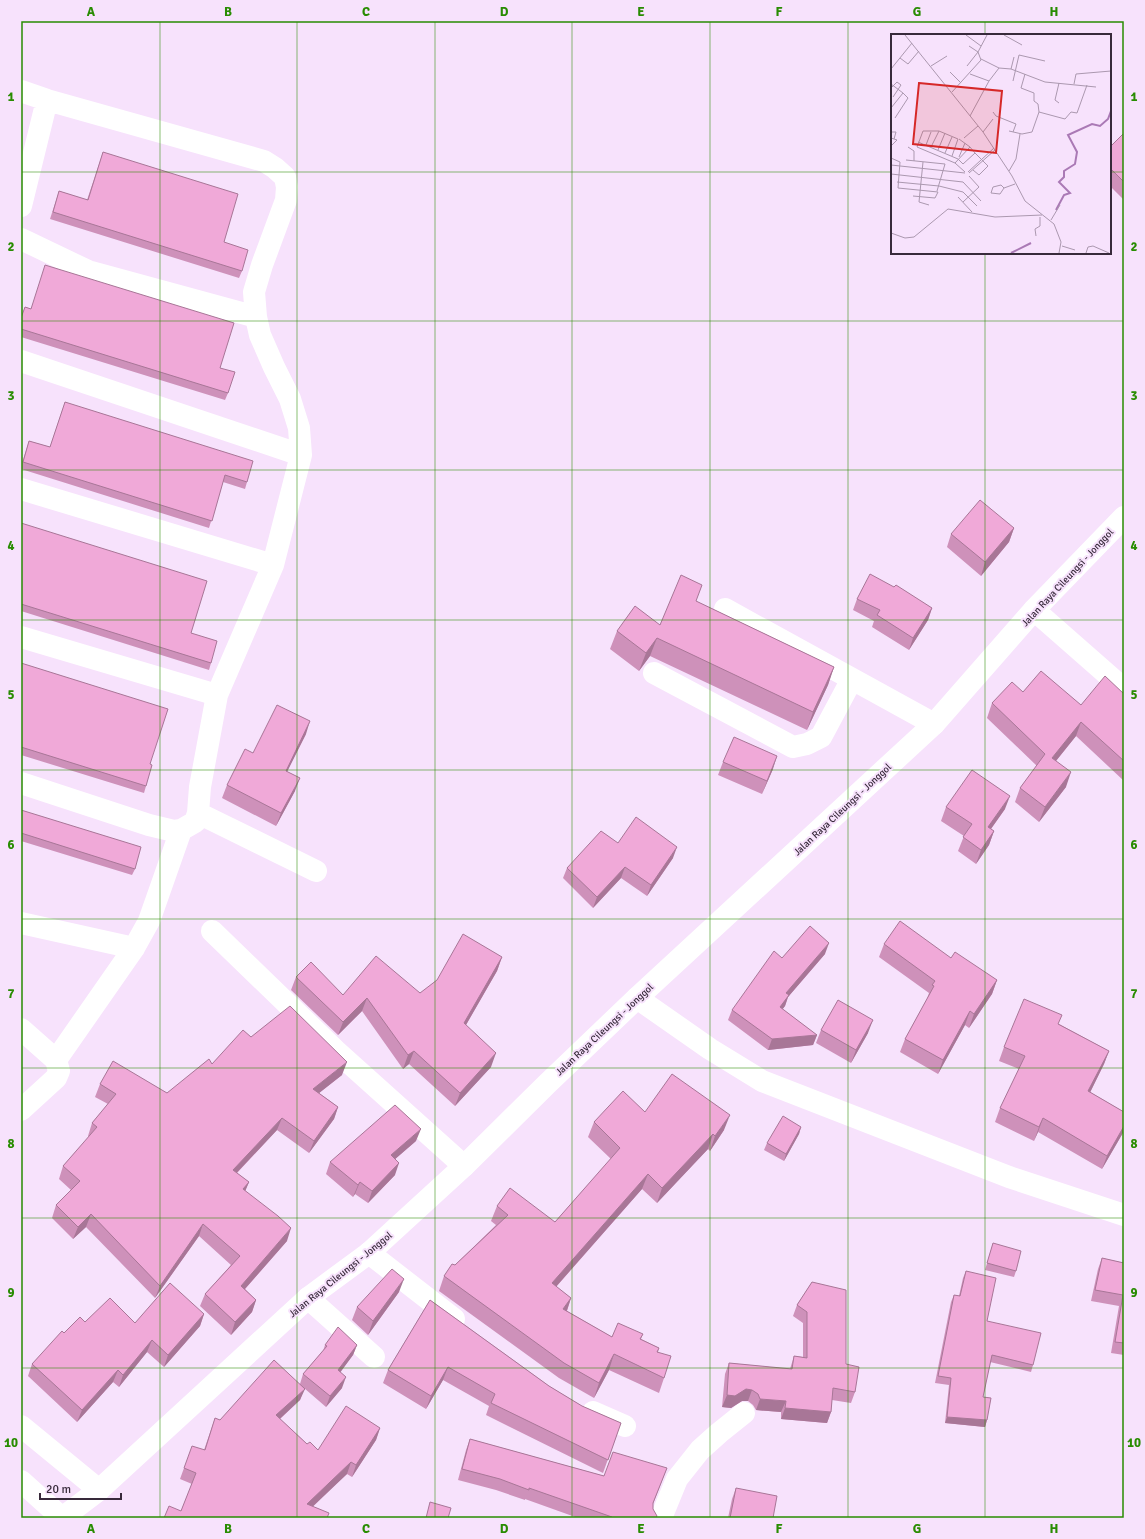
<svg xmlns="http://www.w3.org/2000/svg" width="1145" height="1539" font-family="Signika,sans-serif">
<style>
.lines{fill:none;stroke-linecap:round;stroke-linejoin:round}
.minor{stroke:#fff;stroke-width:22}
.major{stroke:#fff;stroke-width:22}
.wall{fill:#ce91ba}
.shaded-wall{fill:#a87697}
.building{fill:#f0a9d8;stroke:#a87697}
.grid{fill:none;stroke:#298c02;stroke-width:1;stroke-opacity:0.55}
.labels{text-anchor:middle;stroke-width:4;stroke-linejoin:round;paint-order:stroke}
.street-label{font-size:10px;fill:#382a3b;stroke:#f7e2fc}
.inset-river{fill:none;stroke:#aa79b5;stroke-width:2}
.inset-road{fill:none;stroke:#ab98af;stroke-width:1}
.view{fill:#d62828;fill-opacity:0.15;stroke:#d62828;stroke-width:2}
.inset-edge{fill:none;stroke:#382a3b;stroke-width:2}
.neatline{fill:none;stroke:#298c02;stroke-width:1.5}
.grid-label{font-size:13px;text-anchor:middle;font-weight:bold;fill:#298c02}
</style>
<rect width="100%" height="100%" fill="#f7e2fc"/>
<g class="lines">
<!-- minor -->
<path class="minor" d="M21,91L47,100L264,161L275,168L285,177L287,187L286,200L262,265L254,292L256,317L260,335L274,367L290,399L299,428L301,455L273,565L217,695L200,787L198,813L195,822L181,830L174,831L149,825L21,783
M21,206L47,100
M21,239L88,271L256,317
M21,361L301,455
M21,489L273,565
M725,609L934,724
M1034,610L1124,689
M21,637L217,695
M654,673L793,747L807,744L821,737L852,679
M198,813L316,871
M21,923L134,948
M212,931L336,1051L464,1166
M637,998L710,1049L762,1081L1009,1177L1124,1215
M21,1029L56,1060L59,1071L56,1078L21,1110
M56,1060L134,948L149,921L181,830
M369,1253L454,1319
M308,1298L374,1357
M593,1412L625,1426
M21,1426L99,1490
M21,1481L62,1518
M661,1518L677,1479L700,1450L719,1433L744,1413"/>
<!-- major -->
<path class="major" d="M62,1518L99,1490L308,1298L369,1253L464,1166L548,1083L637,998L934,724L1034,610L1124,517"/>
</g>
<!-- wall -->
<path class="wall" d="M1124,133V200L1110,186V147Z
M103,152L224,242L242,271L239,278L50,219L59,191L87,200Z
M25,307L220,368L228,393L225,400L21,337V317Z
M65,402L247,482L245,489L223,482L209,528L21,469V466L29,441L50,447Z
M21,523L191,633L211,663L209,670L21,611Z
M1014,528L1009,542L981,576L947,547L951,534Z
M894,587L932,608L928,620L909,650L872,627L874,621L853,610L857,599Z
M696,601L834,667L828,685L807,730L650,656L639,671L610,649L617,631L660,625Z
M21,663L150,764L146,786L144,793L21,755Z
M1023,692L1081,705L1124,694V781L1076,736L1056,761L1066,787L1039,822L1015,802L1020,788L1037,766L987,718L992,703Z
M306,734L287,771L295,791L276,826L222,798L227,785L253,753Z
M723,762L773,769L762,794L718,775Z
M946,807L1005,809L991,829L994,831L989,845L976,864L958,851L964,836L941,821Z
M21,810L135,869L132,875L21,841Z
M618,843L673,858L647,896L621,878L593,908L563,878L567,868Z
M884,944L951,958L997,980L992,994L969,1028L965,1025L938,1074L900,1052L905,1039L927,999L929,993L879,957Z
M825,954L788,997L785,1006L782,1009L817,1035L813,1045L768,1050L728,1020L732,1010L782,958Z
M502,957L497,971L466,1025L491,1067L455,1106L409,1064L403,1069L362,1011L338,1035L291,990L296,977L343,995L420,993Z
M1059,1024L1109,1051L1104,1064L1090,1092L1124,1112V1131L1102,1169L1038,1132L1034,1141L995,1122L1000,1108L1019,1069L999,1061L1004,1047Z
M821,1030L868,1033L851,1063L816,1043Z
M251,1037L342,1075L319,1093L338,1107L334,1119L309,1153L277,1130L237,1173L249,1182L245,1191L287,1241L245,1289L256,1300L252,1312L231,1335L200,1306L205,1294L231,1265L199,1236L155,1298L86,1227L73,1239L52,1218L56,1205L71,1190L59,1179L63,1166L89,1137L88,1136L92,1123L108,1104L95,1097L100,1084L167,1093L212,1064Z
M645,1112L724,1130L710,1151L708,1149L657,1203L642,1189L556,1287L571,1298L567,1311L612,1337L643,1334L641,1339L659,1348L658,1352L664,1378L659,1393L609,1370L594,1398L559,1378L439,1291L444,1276L455,1265L496,1225L491,1221L497,1206L555,1222L611,1159L588,1137L594,1122Z
M801,1127L799,1134L784,1161L764,1150L767,1143Z
M416,1141L395,1159V1175L368,1203L355,1194L353,1197L326,1174L330,1162Z
M993,1243L1016,1271L1014,1277L985,1270Z
M1102,1258L1124,1263V1355L1111,1353L1119,1306L1091,1301L1098,1269Z
M966,1271L987,1321L1033,1365L1031,1372L990,1362L983,1397L987,1420L985,1427L945,1423L949,1385L935,1383L951,1302L954,1295L959,1296L963,1278Z
M812,1282L846,1364L855,1392L851,1403L832,1400L831,1412L827,1423L781,1419V1412L756,1410L753,1405L748,1401H742L731,1408L722,1407L725,1374L729,1363L790,1369L794,1356L803,1357V1323L793,1316L797,1305Z
M399,1292L368,1335L352,1320L357,1307Z
M430,1300L549,1386L582,1406L621,1423L603,1473L486,1415L489,1406L443,1380L426,1409L383,1383L388,1370Z
M204,1314L200,1326L164,1367L147,1352L119,1387L113,1382L77,1422L28,1376L32,1364L64,1333L85,1322L135,1323Z
M325,1345H357L353,1355L340,1372L342,1388L326,1407L304,1388L300,1400L280,1419L307,1444L318,1450L380,1428L376,1440L352,1477L347,1474L312,1506L181,1511L192,1484L180,1479L184,1468L204,1450L215,1418L220,1420L300,1384L303,1374L323,1351Z
M470,1439L604,1476L667,1468L653,1504V1509L656,1518H578L525,1499V1500L496,1490L458,1480L466,1450Z
M736,1488L773,1518H728L732,1499Z"/>
<!-- shaded-wall -->
<path class="shaded-wall" d="M1014,528L1009,542L981,576L985,562Z
M932,608L928,620L909,650L913,638Z
M657,638L650,656L639,671L646,653Z
M834,667L828,685L807,730L813,712Z
M310,721L306,734L281,784L286,771Z
M1081,722L1076,736L1047,772L1052,758Z
M777,756L773,769L762,794L767,781Z
M1071,772L1066,787L1039,822L1045,807Z
M300,778L295,791L276,826L281,813Z
M1010,796L1005,809L983,840L988,827Z
M994,831L989,845L976,864L981,850Z
M677,847L673,858L647,896L651,885Z
M625,867L621,878L593,908L597,897Z
M829,943L825,954L788,997L785,1006L776,1018L786,993Z
M502,957L497,971L459,1037L464,1023Z
M997,980L992,994L969,1028L974,1014Z
M367,998L362,1011L338,1035L343,1022Z
M970,1011L965,1025L938,1074L943,1060Z
M873,1020L868,1033L851,1063L856,1050Z
M817,1035L813,1045L768,1050L772,1039Z
M414,1051L409,1064L403,1069L408,1055Z
M1109,1051L1104,1064L1084,1105L1088,1091Z
M496,1053L491,1067L455,1106L460,1093Z
M347,1062L342,1075L309,1101L313,1089Z
M338,1107L334,1119L309,1153L314,1141Z
M730,1115L724,1130L710,1151L715,1136Z
M282,1118L277,1130L228,1182L233,1170Z
M1043,1118L1038,1132L1034,1141L1039,1127Z
M1124,1126V1131L1102,1169L1107,1156Z
M801,1127L799,1134L784,1161L786,1154Z
M421,1129L416,1141L386,1167L391,1155Z
M713,1134L708,1149L657,1203L662,1188Z
M399,1163L395,1175L368,1203L372,1191Z
M648,1174L642,1189L546,1298L552,1283Z
M249,1182L244,1194L243,1189Z
M360,1182L355,1194L353,1197L358,1185Z
M91,1214L86,1227L73,1239L78,1227Z
M203,1224L199,1236L155,1298L160,1286Z
M291,1228L287,1241L237,1298L241,1286Z
M404,1279L399,1292L368,1335L373,1321Z
M571,1298L566,1313L563,1309Z
M256,1300L252,1312L231,1335L235,1322Z
M204,1314L200,1326L164,1367L168,1355Z
M152,1340L147,1352L119,1387L123,1375Z
M357,1345L353,1355L334,1381L338,1370Z
M614,1354L609,1370L594,1398L599,1383Z
M448,1367L443,1380L426,1409L431,1396Z
M118,1370L113,1382L77,1422L82,1410Z
M346,1377L342,1388L326,1407L330,1396Z
M305,1389L300,1400L272,1426L276,1415Z
M746,1389L752,1390L748,1401H742L731,1408L722,1407L727,1395Z
M760,1399L786,1401L781,1412L756,1410Z
M785,1408L831,1412L827,1423L781,1419Z
M947,1417L987,1420L985,1427L945,1423Z
M380,1428L376,1440L352,1477L356,1465Z
M351,1462L347,1474L303,1516L307,1504Z"/>
<!-- building -->
<path class="building" d="M1124,133V182L1110,168V147Z
M103,152L238,194L224,242L248,250L242,271L53,212L59,191L88,200Z
M45,265L234,323L220,368L235,372L228,393L21,329V318L25,307L31,309Z
M65,402L253,461L247,482L225,475L212,521L23,462L29,441L50,447Z
M980,500L1014,528L985,562L951,534Z
M21,523L207,581L191,633L217,641L211,663L21,604Z
M870,574L894,587L896,585L932,608L913,638L877,615L880,610L857,599Z
M681,575L702,585L696,601L834,667L813,712L657,638L646,653L617,631L635,606L660,625Z
M21,663L168,709L150,764L152,765L146,786L21,747Z
M1041,671L1081,705L1105,676L1124,694V761L1081,722L1052,758L1071,772L1045,807L1020,788L1045,754L992,703L1012,682L1023,692Z
M277,705L310,721L286,771L300,778L281,813L227,785L245,749L253,753Z
M734,737L777,756L767,781L723,762Z
M972,770L1010,796L988,827L994,831L981,850L963,837L972,824L946,807Z
M21,810L141,847L135,869L21,833Z
M636,817L677,847L651,885L625,867L597,897L567,868L601,831L618,843Z
M900,921L951,958L955,952L997,980L974,1014L970,1011L943,1060L905,1039L934,986L932,985L935,981L884,944Z
M810,926L829,943L786,993L789,995L780,1007L817,1035L772,1039L732,1010L774,951L782,958Z
M463,934L502,957L464,1023L496,1053L460,1093L414,1051L408,1055L367,998L343,1022L296,977L311,962L343,995L376,956L420,993L437,980Z
M1024,999L1062,1015L1058,1024L1109,1051L1088,1091L1124,1112V1126L1107,1156L1043,1118L1039,1127L1000,1108L1025,1056L1004,1047Z
M838,1000L873,1020L856,1050L821,1030Z
M290,1006L347,1062L313,1089L338,1107L314,1141L282,1118L233,1170L249,1182L243,1189L278,1216L291,1228L241,1286L256,1300L235,1322L205,1294L240,1256L203,1224L160,1286L91,1214L78,1227L56,1205L80,1181L63,1166L97,1127L92,1123L116,1094L100,1084L113,1061L167,1093L209,1059L212,1064L243,1030L251,1037Z
M672,1074L730,1115L715,1136L713,1134L662,1188L648,1174L552,1283L571,1298L563,1309L612,1337L618,1323L643,1334L640,1339L659,1348L657,1352L671,1356L664,1378L614,1354L599,1383L564,1363L444,1276L452,1264L455,1265L508,1215L497,1206L510,1188L555,1222L620,1148L594,1122L623,1091L645,1112Z
M395,1105L421,1129L391,1155L399,1163L372,1191L360,1182L358,1185L330,1162Z
M783,1116L801,1127L786,1154L767,1143Z
M993,1243L1021,1251L1016,1271L987,1263Z
M1102,1258L1124,1263V1343L1115,1342L1123,1295L1095,1290Z
M392,1269L404,1279L373,1321L357,1307Z
M966,1271L996,1278L987,1321L1041,1333L1033,1365L992,1355L983,1397L991,1398L987,1420L947,1417L951,1378L938,1376L954,1295L960,1296Z
M812,1282L846,1290V1364L859,1367L855,1392L833,1388L831,1412L785,1408L786,1401L760,1399L758,1394L752,1390L746,1389L735,1396L727,1395L729,1363L792,1369L794,1356L807,1358V1312L797,1305Z
M170,1283L204,1314L168,1355L152,1340L123,1375L118,1370L82,1410L32,1364L62,1331L64,1333L80,1317L85,1322L110,1298L135,1323Z
M430,1300L549,1386L582,1406L621,1423L608,1460L491,1403L495,1394L448,1367L431,1396L388,1370Z
M338,1327L357,1345L338,1370L346,1377L330,1396L303,1374L327,1346L325,1345Z
M274,1360L305,1389L276,1415L307,1444L310,1442L318,1450L346,1406L380,1428L356,1465L351,1462L307,1504L329,1513L327,1518H164L169,1506L181,1511L196,1473L184,1468L192,1446L205,1450L215,1418L220,1420Z
M470,1439L604,1476L613,1452L667,1468L653,1503V1509L657,1516L656,1518H612V1517L529,1488V1490L500,1479L462,1469Z
M736,1488L777,1496L773,1518H730Z
M430,1502L451,1508L448,1518H426Z"/>
<!-- grid -->
<path class="grid" d="M160,21V1518M297,21V1518M435,21V1518M572,21V1518M710,21V1518M848,21V1518M985,21V35M21,172H892M1110,172H1124M985,253V1518M21,321H1124M21,470H1124M21,620H1124M21,770H1124M21,919H1124M21,1068H1124M21,1218H1124M21,1368H1124"/>
<g class="labels">
<!-- street labels -->
<g class="street-label">
<text transform="translate(1067 577) rotate(-47)" y="4">Jalan Raya Cileungsi - Jonggol</text>
<text transform="translate(842 809) rotate(-43)" y="4">Jalan Raya Cileungsi - Jonggol</text>
<text transform="translate(604 1029) rotate(-43)" y="4">Jalan Raya Cileungsi - Jonggol</text>
<text transform="translate(340 1274) rotate(-39)" y="4">Jalan Raya Cileungsi - Jonggol</text>
</g>
</g>
<!-- overview -->
<g transform="translate(891 34)">
<rect width="220" height="220" fill="#f7e2fc"/>
<path class="inset-river" d="M165,176L173,161L179,159L168,148L173,143V137L184,130L186,118L177,101L201,90L209,92L217,85L220,77M120,219L140,209"/>
<path class="inset-road" d="M14,1L92,98L121,142L134,167L163,190L170,208L168,219M75,1L90,12M113,1L131,11M9,24L17,30L28,17M90,25L108,34M40,32L56,22M76,32L87,18L78,12M0,35L21,9M120,35L123,23M59,38L70,49M79,40L98,47L108,34L120,35L154,48L205,53M122,47L128,21L154,27M168,49L164,66L168,69M0,50L12,59L0,74M183,50L185,40L220,37M0,54L6,48L10,51L2,63M61,58L90,26L87,18L96,1M102,78L105,82L125,90L122,98M148,78L174,85L180,78L186,79L196,51M79,82L98,47M4,84L17,64L12,59M118,97L131,100L141,98L148,78L147,70L143,67V59L130,54L134,40M0,98H5L3,105M92,98L102,85M0,104L6,106L0,112M73,104L87,92M68,105L79,113M27,108L67,125L72,130L84,119L97,132L88,141L82,136M35,111L40,98M17,113L23,117V127M40,113L48,97M47,116L54,99M54,119L61,103M61,122L67,105L48,97H32L26,113L64,129L74,138M68,123L74,109M0,124L9,128L7,154L47,158L44,164L22,162M15,126L54,130L46,157M32,128L28,168L38,171M64,129L79,113L84,119M0,131L74,139M118,137L125,125L129,100M77,138L103,114M78,139L104,116M0,140L72,148L90,167M6,148L48,152L72,158L86,172M113,154L110,151L102,153L100,159L109,160L113,154L124,150M67,163L81,178M72,168L88,153L78,142M160,186L169,171M0,199L14,204L23,203L57,175L104,183L151,181M145,202L144,195L149,192V183M171,212L184,216M195,219L197,213L202,212L218,219"/>
<path class="view" d="M28,49L111,57L105,119L22,110Z"/>
<rect width="220" height="220" class="inset-edge"/>
</g>
<!-- border -->
<rect width="1145" height="1539" fill="none" stroke="#f7e2fc" stroke-width="44"/>
<!-- scale -->
<path d="M40 1493v6h81v-6" fill="none" stroke="#382a3b" stroke-width="2"/>
<text x="46" y="1493" font-size="12" fill="#382a3b" stroke="#f7e2fc" stroke-width="3" paint-order="stroke">20 m</text>
<rect x="22" y="22" width="1101" height="1495" class="neatline"/>
<g class="grid-label">
<text x="91" y="16">A</text>
<text x="228" y="16">B</text>
<text x="366" y="16">C</text>
<text x="504" y="16">D</text>
<text x="641" y="16">E</text>
<text x="779" y="16">F</text>
<text x="917" y="16">G</text>
<text x="1054" y="16">H</text>
<text x="11" y="101">1</text>
<text x="1134" y="101">1</text>
<text x="11" y="251">2</text>
<text x="1134" y="251">2</text>
<text x="11" y="400">3</text>
<text x="1134" y="400">3</text>
<text x="11" y="550">4</text>
<text x="1134" y="550">4</text>
<text x="11" y="699">5</text>
<text x="1134" y="699">5</text>
<text x="11" y="849">6</text>
<text x="1134" y="849">6</text>
<text x="11" y="998">7</text>
<text x="1134" y="998">7</text>
<text x="11" y="1148">8</text>
<text x="1134" y="1148">8</text>
<text x="11" y="1297">9</text>
<text x="1134" y="1297">9</text>
<text x="11" y="1447">10</text>
<text x="1134" y="1447">10</text>
<text x="91" y="1533">A</text>
<text x="228" y="1533">B</text>
<text x="366" y="1533">C</text>
<text x="504" y="1533">D</text>
<text x="641" y="1533">E</text>
<text x="779" y="1533">F</text>
<text x="917" y="1533">G</text>
<text x="1054" y="1533">H</text>
</g>
</svg>
